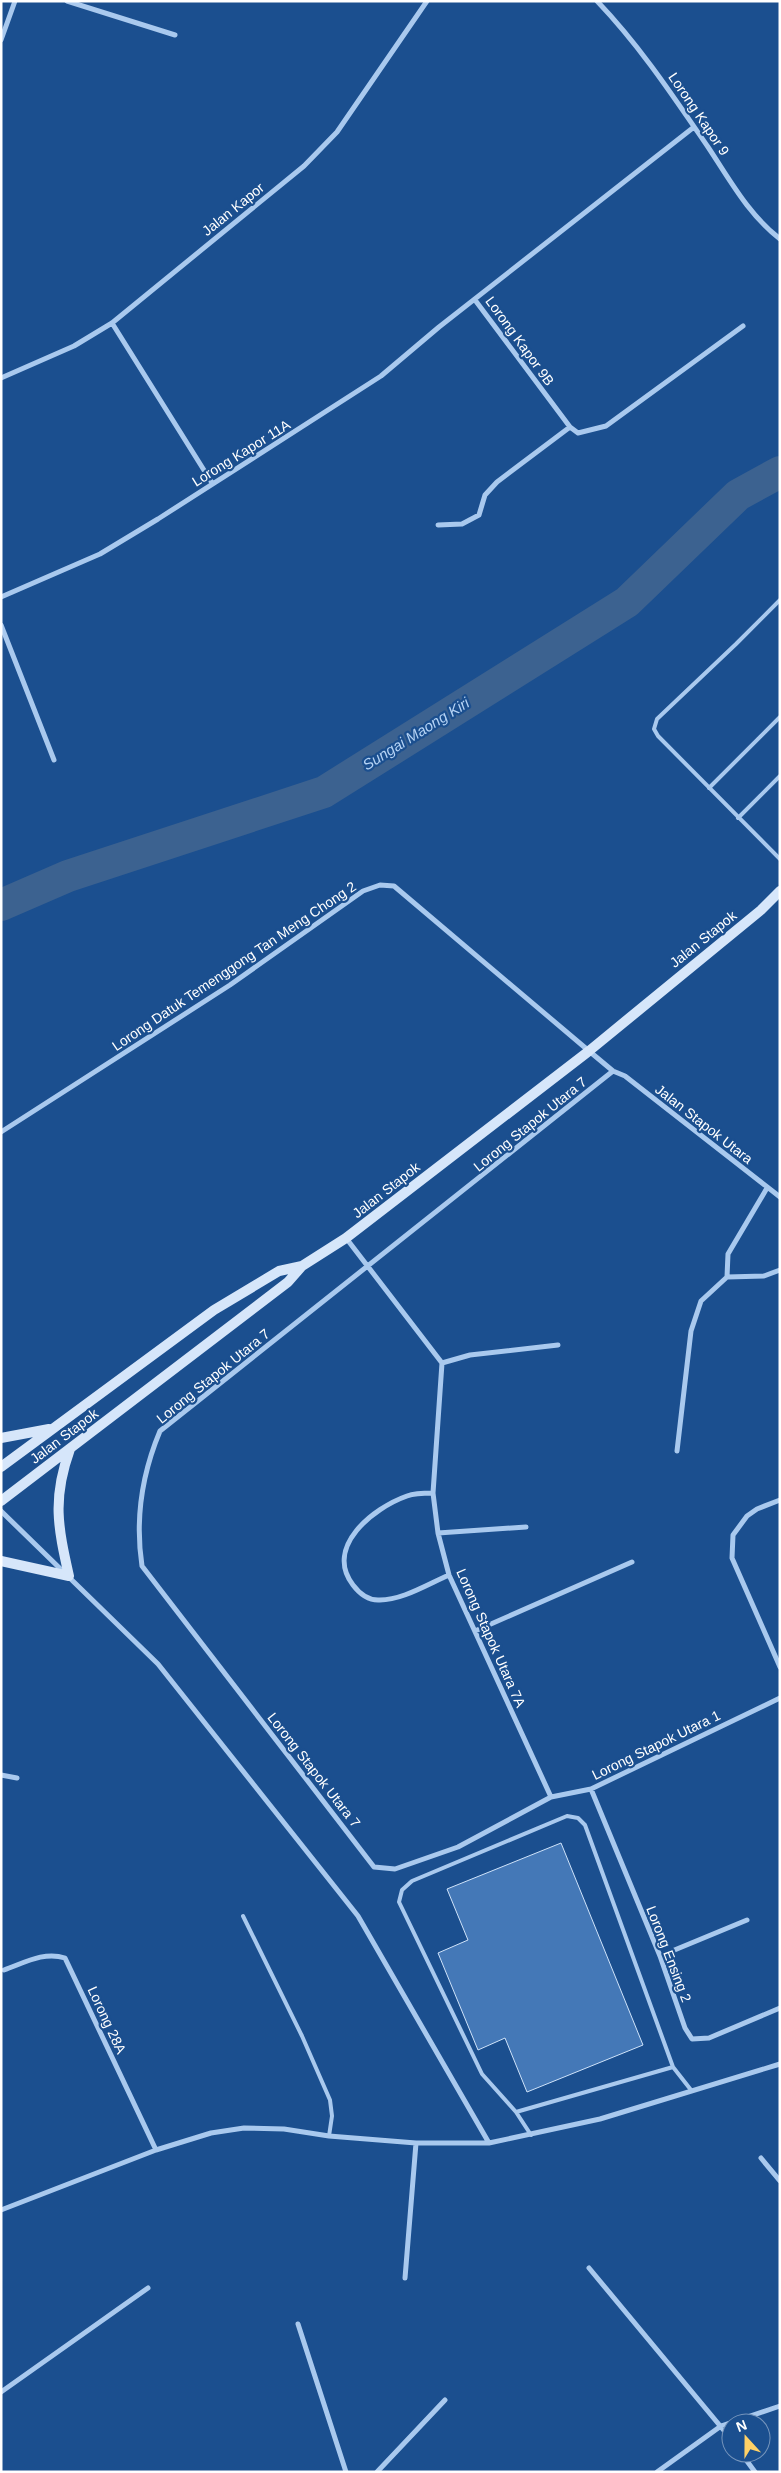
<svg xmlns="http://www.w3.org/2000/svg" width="781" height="2473" font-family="Helvetica,sans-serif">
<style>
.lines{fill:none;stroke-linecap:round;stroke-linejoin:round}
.river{stroke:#3c6290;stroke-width:32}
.building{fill:#4478b7;stroke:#cfe3fa}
.service{stroke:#a9c9ee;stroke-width:4}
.minor{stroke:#a9c9ee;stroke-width:5}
.secondary{stroke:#d6e6fa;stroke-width:10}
.labels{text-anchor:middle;stroke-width:4.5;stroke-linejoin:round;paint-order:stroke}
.street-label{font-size:14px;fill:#fff;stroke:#1b4f8f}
.water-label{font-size:15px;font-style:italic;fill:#b5d3f5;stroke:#1b4f8f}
</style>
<rect width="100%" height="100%" fill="#1b4f8f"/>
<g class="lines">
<!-- river -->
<path class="river" d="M1,905L68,876L324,792L627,602L738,495L780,472"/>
</g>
<!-- building -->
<path class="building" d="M561,1843L643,2045L527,2092L505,2038L478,2050L438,1953L468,1940L447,1889Z"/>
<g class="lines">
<!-- service -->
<path class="service" d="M780,600L736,644L657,719L654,729L658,736L780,859
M709,788L780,717
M738,818L780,776
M243,1916L302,2036L330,2100L332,2116L329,2136
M516,2112L673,2067
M531,2135L516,2112L482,2074L399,1902L402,1890L412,1881L567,1816L578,1818L585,1825L673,2067L691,2090"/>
<!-- minor -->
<path class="minor" d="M67,1L175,35
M597,1C640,46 673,96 708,147C730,180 748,214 780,239
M1,40L15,1
M475,300L570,427L578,433L606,426L743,326
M112,323L212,483
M1,378L74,346L112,323L304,166L337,132L427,1
M438,525L462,524L479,515L485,495L497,482L570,427
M1,597L100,554L158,519L381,376L439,327L694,127
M1,625L54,760
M613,1071L160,1431C142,1474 135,1520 142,1566L374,1867L395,1869L458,1847L551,1797L591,1789L780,1698
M1,1132L230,985L363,891L380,885L394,886L589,1051L613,1071L625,1076L780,1197
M346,1238L442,1363L433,1493L438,1533L449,1575L551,1797
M727,1277L764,1276L780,1270
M442,1363L470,1355L558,1345
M677,1451L691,1331L701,1301L727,1277L728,1254L767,1188
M433,1493C425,1493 415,1493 407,1496C373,1508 324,1547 353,1585C359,1593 367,1600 378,1600C401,1601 428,1584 449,1575
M780,1500L757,1509L747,1516L733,1535L732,1558L780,1667
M1,1511L158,1664L358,1916L489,2143
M438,1533L526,1527
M475,1631L632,1562
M1,1775L17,1778
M591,1789L660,1956L685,2028L692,2039L709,2038L780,2008
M660,1956L747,1920
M4,1970C24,1963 44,1951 65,1958L156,2150
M761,2158L780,2181
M1,2210L156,2150L211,2133L244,2128L284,2129L329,2136L416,2143H489L600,2119L780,2064
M589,2268L731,2439
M405,2278L416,2143
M298,2324L346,2472
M1,2392L148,2288
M741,2453L755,2472
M377,2472L445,2400
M657,2472L721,2426L780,2406"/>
<!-- secondary -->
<path class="secondary" d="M1,1438L49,1429
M1,1467L214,1310L279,1271L302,1266
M1,1501L288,1282L302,1266L346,1238L589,1051L761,910L780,891
M1,1561L69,1576C58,1527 52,1499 70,1449"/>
</g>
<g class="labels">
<!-- street labels -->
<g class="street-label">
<text transform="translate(699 114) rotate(56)" y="5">Lorong Kapor 9</text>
<text transform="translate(233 209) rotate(-39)" y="5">Jalan Kapor</text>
<text transform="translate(520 341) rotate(54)" y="5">Lorong Kapor 9B</text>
<text transform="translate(241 453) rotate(-32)" y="5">Lorong Kapor 11A</text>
<text transform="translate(703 939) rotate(-39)" y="5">Jalan Stapok</text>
<text transform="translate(234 966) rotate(-34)" y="5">Lorong Datuk Temenggong Tan Meng Chong 2</text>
<text transform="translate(530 1124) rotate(-39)" y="5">Lorong Stapok Utara 7</text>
<text transform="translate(704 1124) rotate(38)" y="5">Jalan Stapok Utara</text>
<text transform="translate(386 1190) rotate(-38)" y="5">Jalan Stapok</text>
<text transform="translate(213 1376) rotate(-39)" y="5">Lorong Stapok Utara 7</text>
<text transform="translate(64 1436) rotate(-37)" y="5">Jalan Stapok</text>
<text transform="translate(491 1638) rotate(66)" y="5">Lorong Stapok Utara 7A</text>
<text transform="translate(656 1745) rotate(-26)" y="5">Lorong Stapok Utara 1</text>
<text transform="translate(314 1770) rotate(52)" y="5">Lorong Stapok Utara 7</text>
<text transform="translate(669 1954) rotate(69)" y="5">Lorong Ensing 2</text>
<text transform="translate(107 2020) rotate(65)" y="5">Lorong 28A</text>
</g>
<!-- water labels -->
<g class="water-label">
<text transform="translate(416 734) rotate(-32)" y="5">Sungai Maong Kiri</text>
</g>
</g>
<!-- border -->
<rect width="781" height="2473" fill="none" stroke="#ffffff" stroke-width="5"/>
<!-- north arrow -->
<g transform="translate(746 2438) rotate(339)"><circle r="24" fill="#1b4f8f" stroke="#7695bc"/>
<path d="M0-4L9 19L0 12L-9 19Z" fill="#ffd166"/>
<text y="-8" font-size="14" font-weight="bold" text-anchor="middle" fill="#ffffff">N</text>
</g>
</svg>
